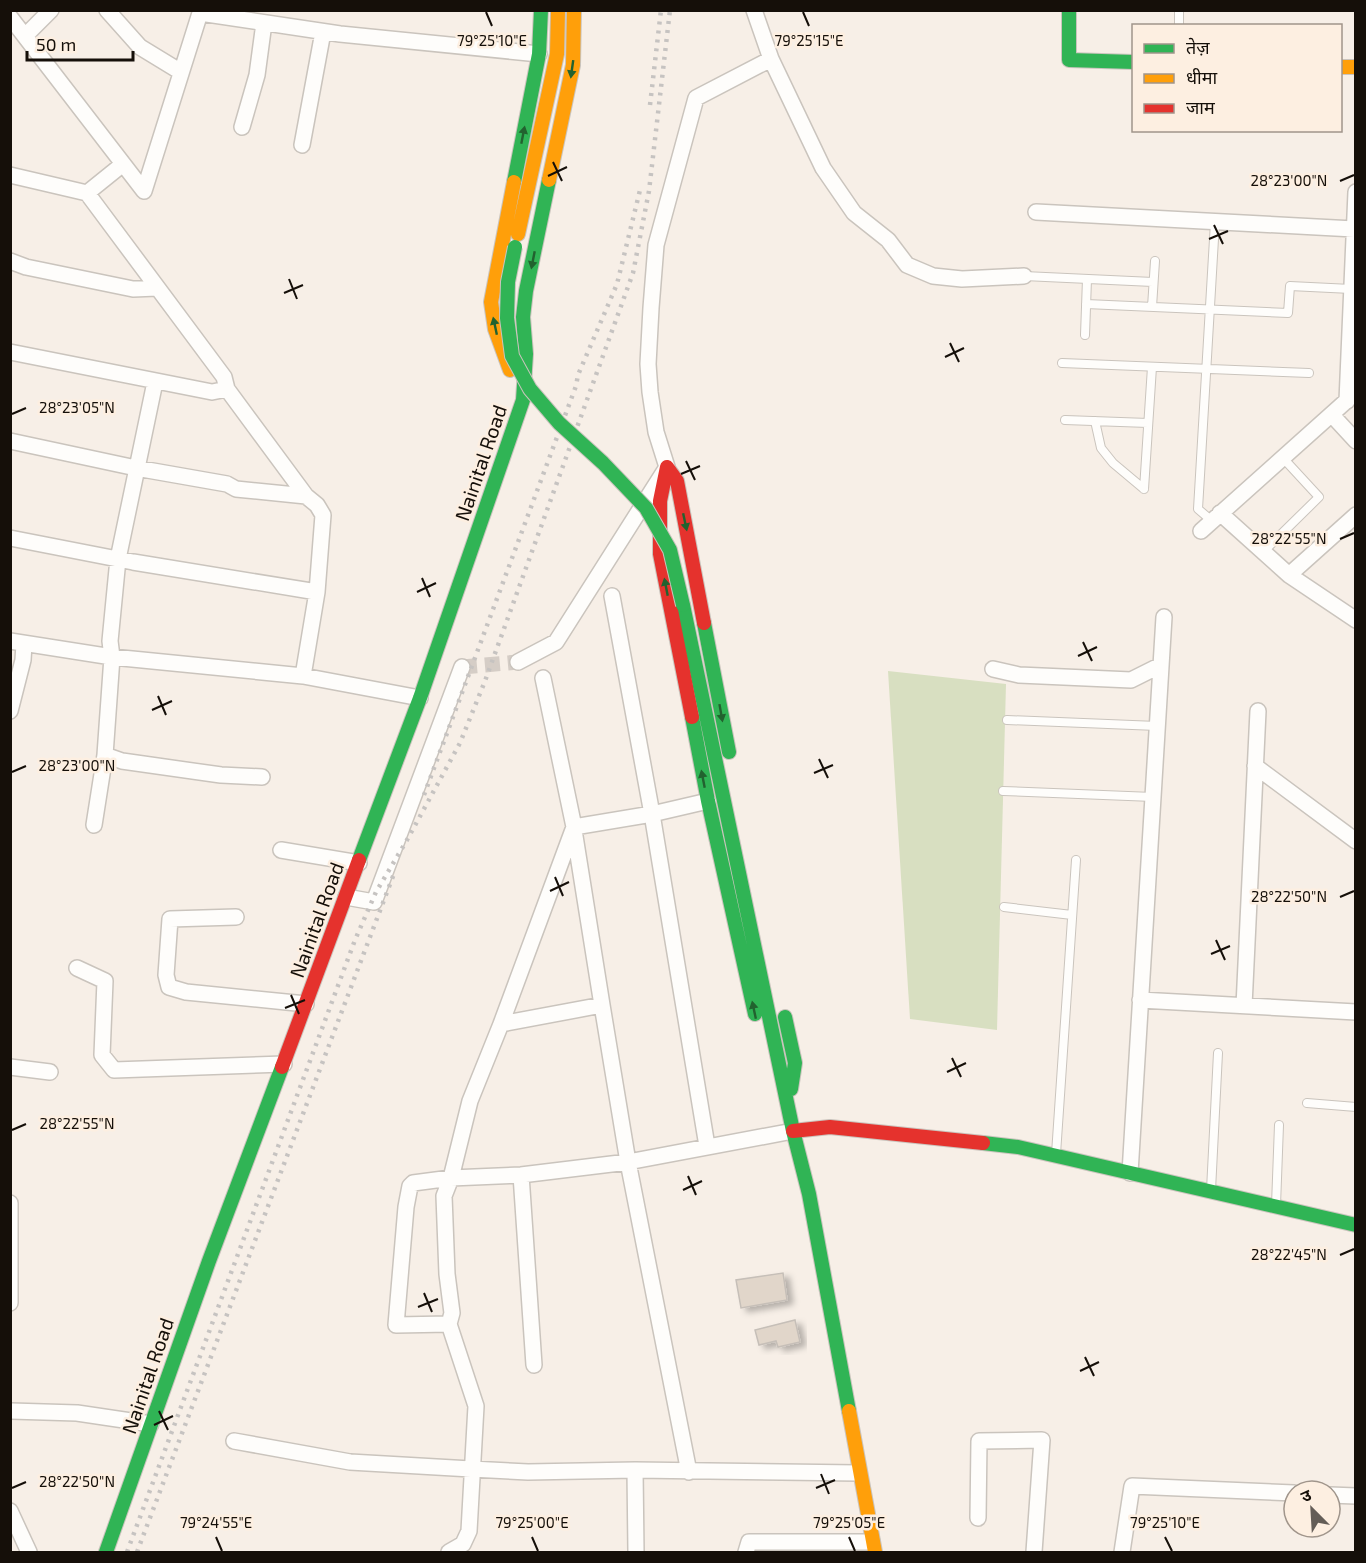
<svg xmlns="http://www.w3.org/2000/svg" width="1366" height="1563" font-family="'Exo 2','Noto Sans Devanagari',sans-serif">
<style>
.green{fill:#d8dfc1}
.building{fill:#e1d6ca;stroke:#c6bfb8;stroke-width:1.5;filter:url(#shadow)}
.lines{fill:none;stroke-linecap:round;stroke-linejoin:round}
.street-tunnel{stroke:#d5cdc6;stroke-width:15;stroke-dasharray:15 8;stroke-linecap:butt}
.lane-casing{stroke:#cac4bd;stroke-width:10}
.street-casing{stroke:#cac4bd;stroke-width:18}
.fast-casing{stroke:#cac4bd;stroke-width:16}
.slow-casing{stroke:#cac4bd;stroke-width:16}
.jam-casing{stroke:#cac4bd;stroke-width:16}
.lane{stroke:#fefdfb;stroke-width:8}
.street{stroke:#fefdfb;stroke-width:15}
.fast{stroke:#30b455;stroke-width:14}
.slow{stroke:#ff9f0a;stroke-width:14}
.jam{stroke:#e5322d;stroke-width:14}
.rail{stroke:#c6c3c1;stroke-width:4.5;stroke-dasharray:3 6;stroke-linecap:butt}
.fast-bridge-casing{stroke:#cac4bd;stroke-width:16;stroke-linecap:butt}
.fast-bridge{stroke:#30b455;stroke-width:14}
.oneway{fill:#22622f}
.ticks{fill:none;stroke:#150f09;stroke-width:2}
.labels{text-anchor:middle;stroke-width:5;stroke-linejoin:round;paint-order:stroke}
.street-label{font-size:20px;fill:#150f09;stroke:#fdefe1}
.ticks-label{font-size:15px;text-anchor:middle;fill:#150f09;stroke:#fdefe1;stroke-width:5;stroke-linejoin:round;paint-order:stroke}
</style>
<defs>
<filter id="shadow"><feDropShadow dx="6" dy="4" stdDeviation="3" flood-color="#0004"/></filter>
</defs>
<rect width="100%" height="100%" fill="#f7efe7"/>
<!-- green -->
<path class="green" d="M888,671L1006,684L997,1030L910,1019Z"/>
<!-- building -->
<path class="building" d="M783,1273L787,1300L741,1308L736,1280Z
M795,1320L800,1342L778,1347L776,1341L759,1345L755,1330Z"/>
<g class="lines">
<!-- street-tunnel -->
<path class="street-tunnel" d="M462,667L518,662"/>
<!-- lane casing -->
<g class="lane-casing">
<path id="lane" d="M1179,26V10
M1024,276L1153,282
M1086,304L1288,313L1290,286L1351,289
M1152,307L1155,261
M1085,335L1087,279
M1062,363L1309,373
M1065,420L1148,423
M1095,421L1101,448L1113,463L1144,489
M1144,489L1152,367
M1212,521L1198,509L1215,222
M1263,552L1319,497L1283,458
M1007,720L1157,726
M1003,791L1153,797
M1004,907L1072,915
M1307,1103L1356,1107
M1056,1154L1076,860
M1211,1190L1218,1053
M1276,1205L1279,1125"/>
</g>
<!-- street casing -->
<g class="street-casing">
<path id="street" d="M107,10L140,47L181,72
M754,10L771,59L823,168L854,213L888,240L907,265L933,276L962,279L1024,276
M10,17L144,191L200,13L340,34L539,54
M25,36L51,10
M242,127L257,75L264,23
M302,145L323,32
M10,175L87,193L224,377L227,389L306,496L317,505L323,515L317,592
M87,193L123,164
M1036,212L1354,229
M10,261L26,267L133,289L157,288
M10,352L212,392L227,389
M1347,401L1356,192
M1332,415L1356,441
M10,441L136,468L227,484L236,489L306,496
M1220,513L1289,575L1356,620
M1201,531L1353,395
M10,538L133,562L317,592L303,676L420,698
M1289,575L1356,515
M612,596L652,814L707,1146
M10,641L112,657L303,676
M518,662L556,642L667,467L656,432L650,392L648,364L651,308L656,245L696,98L771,59
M993,669L1019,675L1131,680L1161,665
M543,678L574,827L652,814L708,801
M10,711L23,660L24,644
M105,755L122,761L221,775L262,777
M1255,766L1356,841
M94,825L105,755L112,657L110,641L118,559L155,382
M574,830L602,1005
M281,850L359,863
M346,897L374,902L462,667
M236,917L170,919L166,975L169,987L186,992L306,1004
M77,968L105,981L102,1055L114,1070L284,1064
M1140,1000L1356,1012
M1244,1006L1258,711
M501,1024L574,827
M10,1067L50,1072
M1130,1173L1164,617
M521,1175L534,1365
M10,1203V1303
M449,1324L396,1325L406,1207L410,1186L413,1183L451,1178L521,1175L628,1162L793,1131
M11,1411L77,1413L151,1424
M234,1441L350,1462L471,1469L528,1472L635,1470L858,1473
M635,1470L636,1552
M1330,1495L1356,1496
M10,1511L29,1552
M978,1518L979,1441L1042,1440L1034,1552
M449,1552L463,1544L469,1531L476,1406L449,1324L452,1313L447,1274L444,1196L451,1178L470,1101L501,1024L602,1005L628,1162L689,1472
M746,1552L749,1542H872
M1122,1552L1132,1486L1294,1493"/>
</g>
<!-- fast casing -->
<g class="fast-casing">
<path id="fast" d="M1069,10V60L1134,62
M514,182L539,54L541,10
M683,605L793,1131L809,1194L849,1411
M704,623L729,752
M692,717L708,801L755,1014
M359,860L420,698L523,400L526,354L523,317L526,291L549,180
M785,1017L795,1063L791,1089
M983,1143L1018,1147L1356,1225
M106,1552L209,1261L282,1067"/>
</g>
<!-- slow casing -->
<g class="slow-casing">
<path id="slow" d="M1340,67H1356
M549,180L573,65L574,10
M518,234L557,54L558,10
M510,370L495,329L491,302L514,182
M849,1411L875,1552"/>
</g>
<!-- jam casing -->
<g class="jam-casing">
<path id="jam" d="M667,467L660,501V554L692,717
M667,467L677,481L704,623
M282,1067L359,860
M793,1131L830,1127L983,1143"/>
</g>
<!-- lane -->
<use href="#lane" class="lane"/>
<!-- street -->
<use href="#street" class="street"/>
<!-- fast -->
<use href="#fast" class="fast"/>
<!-- slow -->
<use href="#slow" class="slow"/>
<!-- jam -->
<use href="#jam" class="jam"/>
<!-- rail -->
<path class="rail" d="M650,105L661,10
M424,795L576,386L578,375L617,284L641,186
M127,1552L355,940L376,892L407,840L460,743L485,681L633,273L649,191L670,10
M137,1552L395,871"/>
<!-- fast-bridge casing -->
<g class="fast-bridge-casing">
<path id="fast-bridge" d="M515,247L508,282L507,318L512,356L530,389L559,423L603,463L646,508L670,550L683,605"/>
</g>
<!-- fast-bridge -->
<use href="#fast-bridge" class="fast-bridge"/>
</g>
<!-- one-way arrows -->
<defs><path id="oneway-solid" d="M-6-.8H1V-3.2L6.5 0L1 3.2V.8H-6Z" transform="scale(1.5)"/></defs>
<g class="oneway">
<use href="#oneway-solid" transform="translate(572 69) rotate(98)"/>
<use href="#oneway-solid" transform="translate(523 135) rotate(-79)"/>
<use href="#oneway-solid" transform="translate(533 260) rotate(101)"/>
<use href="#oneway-solid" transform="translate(495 326) rotate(-102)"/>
<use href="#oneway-solid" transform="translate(685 522) rotate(78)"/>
<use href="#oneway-solid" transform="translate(666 587) rotate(-101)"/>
<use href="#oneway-solid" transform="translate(721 713) rotate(80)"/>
<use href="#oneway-solid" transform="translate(703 779) rotate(-101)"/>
<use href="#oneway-solid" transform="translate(754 1010) rotate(-102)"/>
</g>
<!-- ticks -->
<path class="ticks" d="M486,12L492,26M803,12L809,26M553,162L562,181M548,176L567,167M1340,181L1354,175M1214,225L1223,244M1209,239L1228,231M289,279L297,299M284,293L303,285M950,343L959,362M945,357L964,348M12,414L26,408M686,461L695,480M681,474L700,466M1340,539L1354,533M422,578L430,597M417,592L436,583M1083,642L1092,661M1078,656L1097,647M158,696L166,715M152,710L172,701M819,759L828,778M12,772L26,766M814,773L833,765M555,877L563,896M550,891L569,882M1340,897L1354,891M1216,940L1225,960M1211,954L1230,946M291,995L299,1014M285,1008L305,1000M952,1058L961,1077M947,1072L966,1063M12,1130L26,1124M688,1176L696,1195M683,1190L702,1181M1340,1255L1354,1249M424,1293L432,1312M418,1307L438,1299M1085,1357L1094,1376M1080,1371L1099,1362M159,1411L168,1430M154,1425L173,1416M821,1474L829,1494M12,1488L26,1482M816,1488L835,1480M216,1537L222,1551M532,1537L538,1551M849,1537L855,1551M1165,1537L1172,1551"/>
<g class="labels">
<!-- street labels -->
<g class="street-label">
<text transform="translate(481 463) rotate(-71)" y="7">Nainital Road</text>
<text transform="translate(317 920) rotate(-70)" y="7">Nainital Road</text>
<text transform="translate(148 1376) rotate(-71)" y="7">Nainital Road</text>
</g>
</g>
<g class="ticks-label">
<text x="809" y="46">79°25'15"E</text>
<text x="492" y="46">79°25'10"E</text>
<text x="1289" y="186">28°23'00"N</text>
<text x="77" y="413">28°23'05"N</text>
<text x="1289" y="544">28°22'55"N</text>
<text x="77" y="771">28°23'00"N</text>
<text x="1289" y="902">28°22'50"N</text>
<text x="77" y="1129">28°22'55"N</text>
<text x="1289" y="1260">28°22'45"N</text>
<text x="77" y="1487">28°22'50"N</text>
<text x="216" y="1528">79°24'55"E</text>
<text x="532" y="1528">79°25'00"E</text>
<text x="849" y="1528">79°25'05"E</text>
<text x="1165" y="1528">79°25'10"E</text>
</g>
<!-- border -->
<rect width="1366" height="1563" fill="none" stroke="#150f09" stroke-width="24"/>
<!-- legend -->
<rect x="1132" y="24" width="210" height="108" fill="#fdefe1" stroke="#a0958b" stroke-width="1.5"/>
<rect x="1144" y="44" width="30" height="9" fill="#30b455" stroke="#a0958b" stroke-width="1.5"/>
<text x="1186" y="54" font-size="18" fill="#150f09">तेज़</text>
<rect x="1144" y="74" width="30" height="9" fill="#ff9f0a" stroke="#a0958b" stroke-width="1.5"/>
<text x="1186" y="84" font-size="18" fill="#150f09">धीमा</text>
<rect x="1144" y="104" width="30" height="9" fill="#e5322d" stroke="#a0958b" stroke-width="1.5"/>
<text x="1186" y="114" font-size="18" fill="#150f09">जाम</text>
<!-- north arrow -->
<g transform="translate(1312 1509) rotate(336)"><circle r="28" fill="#fdefe1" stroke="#a0958b" stroke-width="1.5"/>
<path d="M0-4.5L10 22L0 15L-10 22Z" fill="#645d57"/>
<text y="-9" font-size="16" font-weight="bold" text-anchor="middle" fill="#150f09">उ</text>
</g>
<!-- scale -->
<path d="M27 51v9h106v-9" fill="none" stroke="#150f09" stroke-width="3"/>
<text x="36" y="51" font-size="18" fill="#150f09" stroke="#fdefe1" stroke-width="4.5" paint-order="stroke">50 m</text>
</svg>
